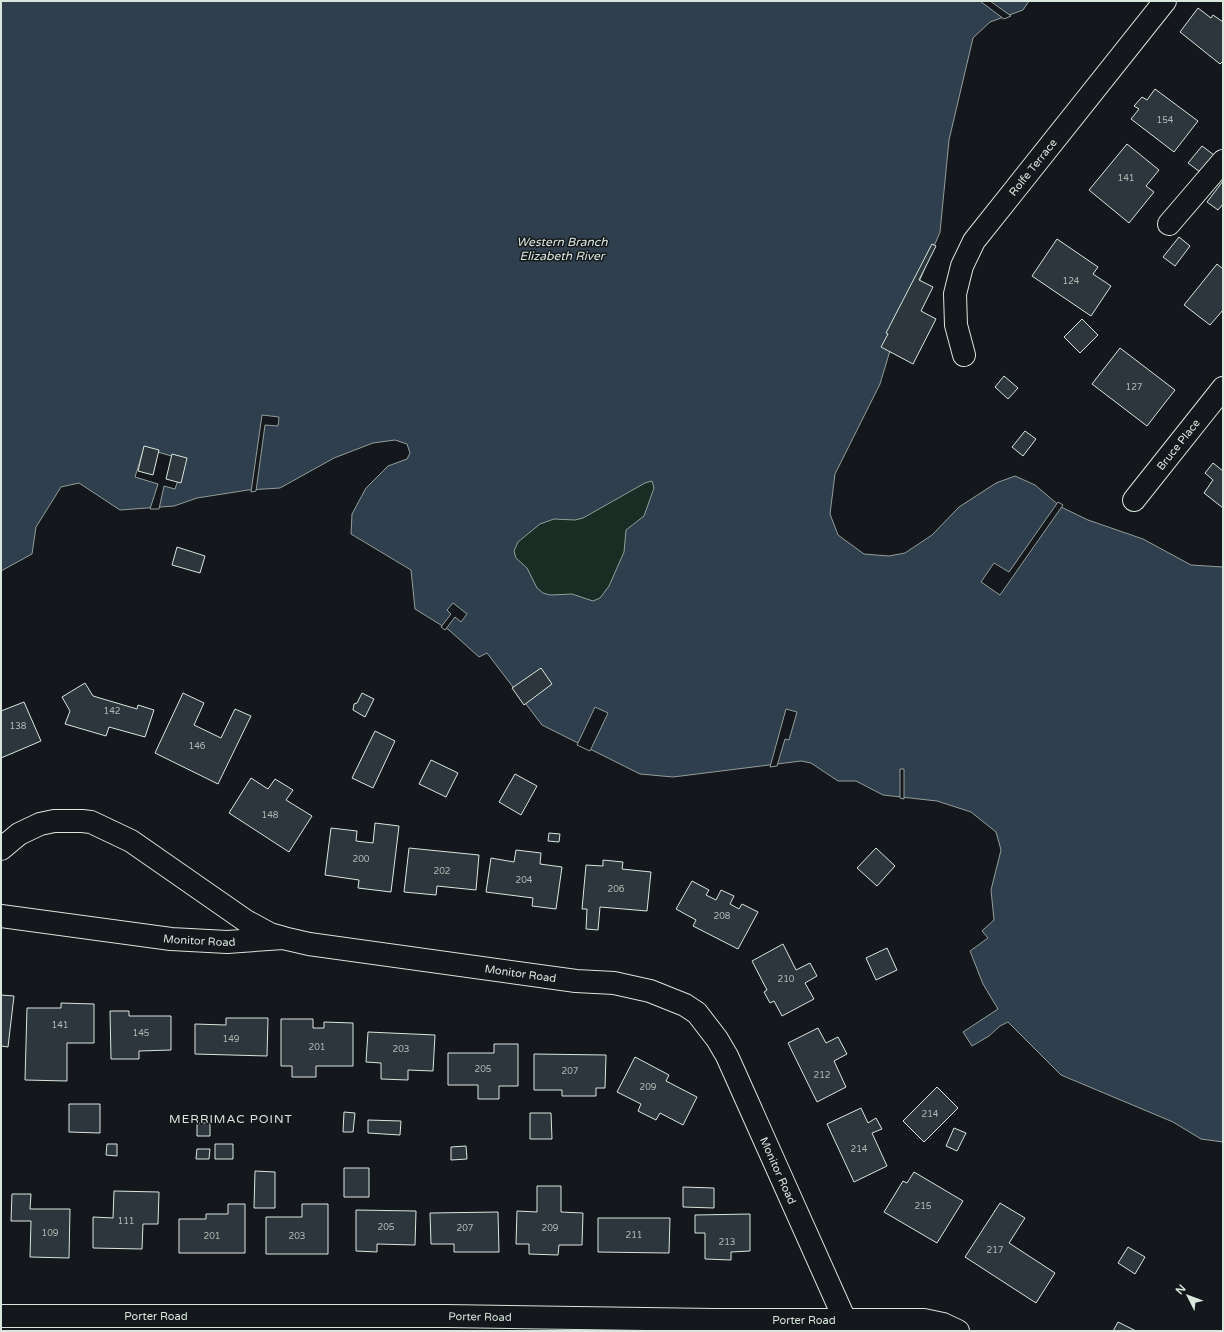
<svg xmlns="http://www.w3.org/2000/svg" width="1224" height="1332" font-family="'Varela Round',sans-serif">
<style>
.green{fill:#1a2d24;stroke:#939e99}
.water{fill:#2f3f4d;stroke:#939e99;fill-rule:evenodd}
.pier{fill:#14181c;stroke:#939e99}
.building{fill:#2c363c;stroke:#d8e6dc}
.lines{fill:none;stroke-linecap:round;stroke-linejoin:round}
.minor-casing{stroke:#d8e6dc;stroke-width:24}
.minor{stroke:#14181c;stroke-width:22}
.labels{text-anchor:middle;stroke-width:3;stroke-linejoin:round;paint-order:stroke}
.number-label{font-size:9px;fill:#adbab4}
.street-label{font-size:11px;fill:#d8e6dc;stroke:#14181c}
.water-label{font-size:12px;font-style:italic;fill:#d8e6dc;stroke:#14181c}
.neighbourhood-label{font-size:12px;letter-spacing:1px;fill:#d8e6dc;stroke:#14181c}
</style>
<rect width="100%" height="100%" fill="#14181c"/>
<!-- green -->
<path class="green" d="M670,412L653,595L522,612L487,466Z"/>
<!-- water -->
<path class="water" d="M1,1H1029L1023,10L990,22L973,38L949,140L940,232L889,354L880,384L835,474L830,514L838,535L864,554L889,556L905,553L932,535L959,507L996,483L1015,476L1035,485L1061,507L1088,520L1143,539L1191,565L1223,567V1142L1201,1139L1173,1122L1061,1075L1008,1022L1000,1026L989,1036L972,1046L963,1032L998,1009L983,984L970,951L988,938L982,931L994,920L991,890L1001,850L996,832L971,812L937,801L883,795L856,781H838L811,763L801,761L673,777L640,774L542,725L487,653L479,657L449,630L415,609L411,570L351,534L352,514L366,488L388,466L407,459L410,453L407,444L395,440L373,443L334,458L280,488L248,490L197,498L174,506L120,510L79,483L61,487L36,527L32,554L1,571ZM652,481L654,488L644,516L626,530L624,552L609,586L600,598L593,601L572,594L550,595L543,593L537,588L527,568L516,558L514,551L518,542L540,524L554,519L575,520L583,518L645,483Z"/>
<!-- pier -->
<path class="pier" d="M980,1H990L1011,16L1004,19Z
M262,415L279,417L278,426L265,425L256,491L251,492Z
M144,448L185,460L175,489L164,486L159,509H150L158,484L135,477Z
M1058,502L1063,505L1000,595L981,582L994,563L1009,572Z
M453,603L467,614L461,622L455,617L445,630L441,627L451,614L447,610Z
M595,707L608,713L590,751L577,745Z
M786,709L797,712L789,740L785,739L777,766L770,767Z
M900,769H904V799L900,798Z"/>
<!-- building -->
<path class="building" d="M1198,8L1211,18L1213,15L1223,22V61L1220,64L1180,32Z
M1155,89L1198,121L1174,152L1131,119L1139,109L1134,106L1142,97L1147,100Z
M1127,144L1159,170L1146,186L1154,192L1129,223L1089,190Z
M1202,146L1214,155L1200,172L1188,163Z
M1223,181V204L1218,210L1207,202Z
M1179,237L1190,246L1175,266L1163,257Z
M1057,239L1098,267L1093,274L1111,286L1091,316L1032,276Z
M932,244L936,246L919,280L933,287L921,311L936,319L913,364L881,347L888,334L886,333Z
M1217,264L1223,269V310L1210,325L1184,305Z
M1082,319L1098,335L1080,353L1064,337Z
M1120,348L1175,390L1147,426L1092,384Z
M1004,376L1018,388L1008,399L995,387Z
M1025,431L1036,439L1023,456L1012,447Z
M144,446L159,450L153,475L138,471Z
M172,454L187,458L181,483L166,479Z
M1213,463L1223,471V508L1204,493L1213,480L1205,473Z
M177,547L205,556L200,573L172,565Z
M541,668L552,684L524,705L512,688Z
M85,683L93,696L137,709L138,705L154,710L145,737L109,727L106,736L65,724L70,711L62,697Z
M183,693L204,703L194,725L221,738L235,709L251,716L218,784L155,753Z
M362,693L374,699L365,717L353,710L354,704L357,703Z
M24,702L41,741L1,758V711Z
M375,731L395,741L373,788L352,778Z
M431,760L458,773L446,797L419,784Z
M515,774L537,786L521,815L499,802Z
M251,778L268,789L275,779L293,790L286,800L312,816L289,852L229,813Z
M375,823L399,826L391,892L358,888L359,880L325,875L331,828L357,831L356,841L373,843Z
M549,833L560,834L559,842L548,841Z
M409,848L479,855L476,890L437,886L436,895L404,892Z
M876,848L895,866L877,886L857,868Z
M516,850L541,853L540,864L562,867L556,909L532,906L533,898L486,892L491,858L514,862Z
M603,860L623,862L622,869L651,872L647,911L600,907L598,930L586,929L587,909H582L586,865L603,866Z
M692,881L709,890L706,895L716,900L721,890L734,896L730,904L739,909L742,904L758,912L738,949L693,926L696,920L676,909Z
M783,944L796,970L810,963L817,976L805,983L814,999L782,1016L774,1001L770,1003L764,992L767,990L752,961Z
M887,948L897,970L876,980L866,958Z
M1,995L14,996L8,1047L1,1046Z
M61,1003L94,1004V1043H67V1081L25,1080L27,1008H61Z
M110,1011H129V1016H171V1050L139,1051V1059H111Z
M226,1018H268L267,1056L195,1054V1024L226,1025Z
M281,1019H313V1028H324V1022L353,1023V1066H316V1077H292V1066H281Z
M818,1028L826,1043L838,1037L847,1054L834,1061L846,1087L817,1102L788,1043Z
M368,1032L435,1035L433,1071L408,1070V1080L381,1079V1063L366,1062Z
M494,1044H518V1086H499V1099H478V1085H448V1053H494Z
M534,1054L606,1055L605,1088H596V1096H562V1090H534Z
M635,1057L669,1075L666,1081L697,1097L683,1125L660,1113L656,1120L638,1111L641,1104L617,1092Z
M937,1087L958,1108L924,1142L903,1121Z
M69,1104H100V1133L69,1132Z
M861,1108L868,1123L876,1118L882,1129L872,1133L887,1166L854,1182L827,1124Z
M344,1112L355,1113L353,1132H343Z
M530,1113H551L552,1139H530Z
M368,1120L401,1121L400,1135L368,1133Z
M197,1123H210V1136H197Z
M954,1128L966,1133L957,1151L946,1146Z
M107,1144H117V1156L106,1155Z
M215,1144H233V1159H215Z
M466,1146L467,1159L451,1160V1147Z
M197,1149H210L209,1159H196Z
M344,1168H369V1197H344Z
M255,1171L275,1172V1208H254Z
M914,1172L963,1201L937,1243L884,1212L903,1181L907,1183Z
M537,1186H561V1212L583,1213L582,1245H559L558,1255L529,1254V1244H516L517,1211L537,1212Z
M683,1187L714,1188V1208L683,1207Z
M114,1191L159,1192L158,1224H143L142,1249L93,1248V1217L113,1218Z
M12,1194H31L30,1209H70L69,1258L30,1257L31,1221H11Z
M1000,1203L1025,1218L1009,1243L1055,1273L1036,1303L965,1257Z
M228,1204H245V1253H179V1219H206V1214H228Z
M302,1204H328V1254H266V1217H302Z
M356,1210L416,1211L415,1245L377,1244V1252L356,1251Z
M498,1212L499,1252H454V1244H431L430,1213Z
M750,1214V1251L731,1252V1260L705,1259V1233H695V1215Z
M598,1218H670L669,1253L598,1252Z
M1128,1247L1145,1257L1135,1274L1118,1263Z
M1118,1322L1136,1331H1113Z"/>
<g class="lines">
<!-- minor casing -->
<g class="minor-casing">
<g id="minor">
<path d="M1169,224L1223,161"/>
<path id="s1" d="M964,355L956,325L955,294L962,266L974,241L1165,1"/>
<path id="s2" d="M1134,500L1223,388"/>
<path d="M1,849L19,834L40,824L54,821H82L91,822L131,841L246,921L270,934L281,937"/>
<path id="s3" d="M1,916L171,939L227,942L283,938L309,944L576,981L614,983L650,991L685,1005L697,1013L717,1039L727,1056L845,1320"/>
<path id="s4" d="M1,1316H447L714,1320H924L943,1324L958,1331"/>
</g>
</g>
<!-- minor -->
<use href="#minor" class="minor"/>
</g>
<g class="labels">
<!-- number labels -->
<g class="number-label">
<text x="1165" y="123">154</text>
<text x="1126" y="181">141</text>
<text x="1071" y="284">124</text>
<text x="1134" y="390">127</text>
<text x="112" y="714">142</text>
<text x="18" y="729">138</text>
<text x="197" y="749">146</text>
<text x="270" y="818">148</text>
<text x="361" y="862">200</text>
<text x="442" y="874">202</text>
<text x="524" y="883">204</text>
<text x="616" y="892">206</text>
<text x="722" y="919">208</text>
<text x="786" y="982">210</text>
<text x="60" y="1028">141</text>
<text x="141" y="1036">145</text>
<text x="231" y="1042">149</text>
<text x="317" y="1050">201</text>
<text x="401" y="1052">203</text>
<text x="483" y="1072">205</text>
<text x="570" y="1074">207</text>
<text x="822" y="1078">212</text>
<text x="648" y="1090">209</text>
<text x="930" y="1117">214</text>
<text x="859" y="1152">214</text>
<text x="923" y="1209">215</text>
<text x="126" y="1224">111</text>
<text x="386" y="1230">205</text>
<text x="465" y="1231">207</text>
<text x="550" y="1231">209</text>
<text x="50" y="1236">109</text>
<text x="634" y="1238">211</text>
<text x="212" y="1239">201</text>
<text x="297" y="1239">203</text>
<text x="727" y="1245">213</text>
<text x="995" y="1253">217</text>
</g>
<!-- street labels -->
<g class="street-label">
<text dy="4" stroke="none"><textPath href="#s1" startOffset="213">Rolfe Terrace</textPath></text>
<text dy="4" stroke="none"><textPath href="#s2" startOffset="71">Bruce Place</textPath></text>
<text dy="4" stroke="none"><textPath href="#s3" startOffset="200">Monitor Road</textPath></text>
<text dy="4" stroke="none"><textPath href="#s3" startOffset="524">Monitor Road</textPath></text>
<text dy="4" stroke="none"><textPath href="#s3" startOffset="885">Monitor Road</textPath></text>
<text dy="4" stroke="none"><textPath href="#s4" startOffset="155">Porter Road</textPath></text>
<text dy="4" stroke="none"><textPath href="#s4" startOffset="479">Porter Road</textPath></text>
<text dy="4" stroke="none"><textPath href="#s4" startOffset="803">Porter Road</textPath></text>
</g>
<!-- water labels -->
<g class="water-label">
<text x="562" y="246">Western Branch<tspan x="562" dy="14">Elizabeth River</tspan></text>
</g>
<!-- neighbourhood labels -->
<g class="neighbourhood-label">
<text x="231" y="1123">MERRIMAC POINT</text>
</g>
</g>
<!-- border -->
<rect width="1224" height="1332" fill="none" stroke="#d8e6dc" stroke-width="4"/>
<!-- north arrow -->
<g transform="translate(1188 1296) rotate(312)" stroke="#14181c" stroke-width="3" paint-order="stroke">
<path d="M0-3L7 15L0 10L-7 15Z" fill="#d8e6dc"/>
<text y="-6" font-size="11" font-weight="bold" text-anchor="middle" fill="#d8e6dc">N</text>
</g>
</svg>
